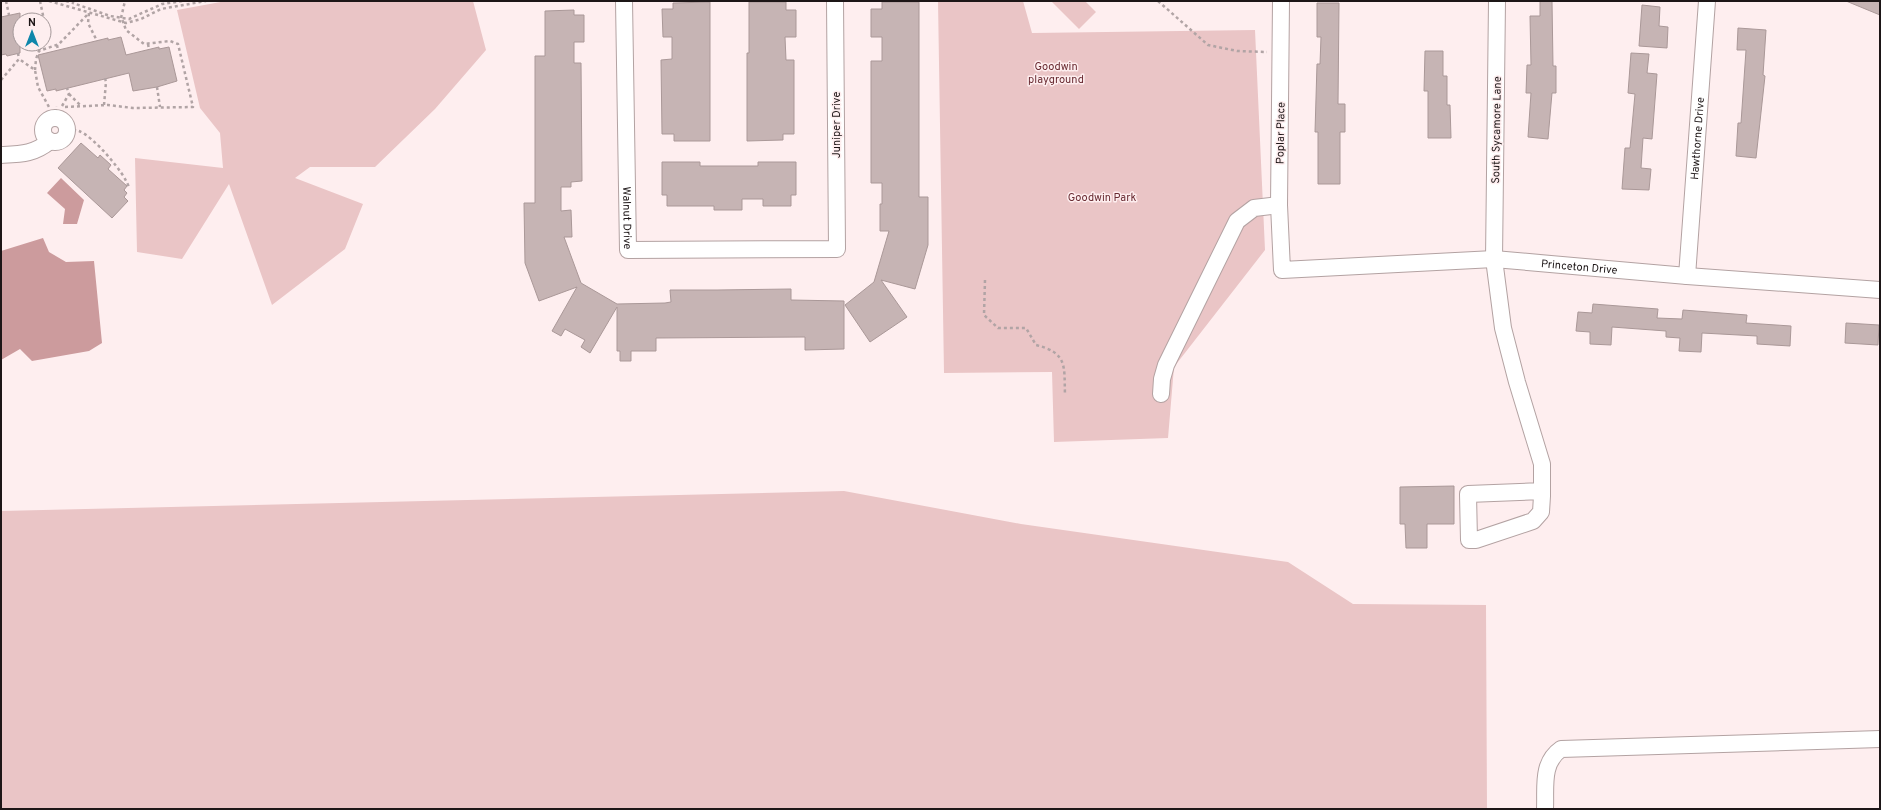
<svg xmlns="http://www.w3.org/2000/svg" width="1881" height="810" font-family="Overpass,sans-serif">
<style>
.green{fill:#eac5c6}
.water{fill:#cc9b9d}
.building{fill:#c6b4b4;stroke:#aa9898}
.lines{fill:none;stroke-linecap:round;stroke-linejoin:round}
.minor-casing{stroke:#b3a2a2;stroke-width:18}
.path{stroke:#b1a4a5;stroke-width:2.5;stroke-dasharray:3 3;stroke-linecap:butt}
.minor{stroke:#fff;stroke-width:16}
.labels{text-anchor:middle;stroke-width:3;stroke-linejoin:round;paint-order:stroke}
.park-label{font-size:11px;fill:#692b32;stroke:#feeeef}
.street-label{font-size:11px;fill:#1d1617;stroke:#feeeef}
</style>
<rect width="100%" height="100%" fill="#feeeef"/>
<!-- green -->
<path class="green" d="M226,1H473L486,50L435,109L375,167H310L295,178L363,204L345,249L272,305L229,184L182,259L137,252L135,158L223,168L220,133L200,108L177,10Z
M938,1H1023L1032,33L1255,30L1265,250L1174,367L1168,438L1054,442L1052,372L944,373Z
M1051,1H1085L1096,12L1079,29Z
M844,491L1021,524L1288,562L1353,604L1486,605L1487,809H1V511Z"/>
<!-- water -->
<path class="water" d="M61,178L84,200L77,224H63L65,209L47,193Z
M43,238L49,252L66,262L94,261L102,343L89,351L32,361L20,349L1,360V251Z"/>
<!-- building -->
<path class="building" d="M1540,1H1552L1553,66H1556V93H1552L1548,139L1528,137L1531,93H1526L1527,65H1531L1530,16H1540Z
M1846,1H1880V15Z
M710,2V141H674V134H662L661,60L672,59V37H663L662,9H673V3Z
M749,2H786V10H796V37H785L786,60H794V134H783V140L747,141V53H749Z
M882,2H919V197H928V245L915,289L881,280L907,317L870,342L845,305L874,282L889,231H880V204H882V183H871V61H882V37H871V9H882Z
M1317,3H1339L1338,104H1345V132H1340V184H1318V132H1315L1317,64H1320L1321,37H1317Z
M1642,5L1660,7L1659,26L1668,27L1667,48L1639,46Z
M574,10V15H584V42H574V63H581L582,181L571,182V187H561V211L571,210L572,237H564L581,283L617,304L665,303L671,302L670,290H717L791,289V300L844,301V349L805,350V337L656,338V351H631V361H620V351H617V307L590,353L581,347L585,340L565,329L561,336L552,331L577,287L539,301L525,263L524,203H535V56H545V11Z
M20,13V53L7,56L6,54L1,55V17Z
M1738,28L1766,30L1763,75L1765,76L1756,158L1736,156L1738,123H1741L1746,50H1737Z
M121,37L126,55L159,47V49L169,47L177,81L157,87L133,91L129,73L56,91V89L47,91L38,55L108,38V40Z
M1425,51H1443V76H1447V105H1450L1451,138H1428V91H1424Z
M1631,53L1649,54L1647,73L1657,74L1652,139L1643,138L1641,168L1651,169L1649,190L1622,189L1625,148H1630L1635,94L1628,93Z
M81,143L98,158L100,155L111,165L108,169L127,186L124,190L127,193L124,197L128,201L112,218L58,168Z
M662,162H700V166H758V162H796V195H791V206H763V199H742V210H714V206H667V195H662Z
M1593,304L1658,309L1657,318L1682,319L1683,310L1747,315L1746,323L1791,326L1790,346L1757,344V336L1702,333L1701,352L1679,351L1680,338L1666,337V331L1612,327L1611,345L1590,344V332L1576,331L1578,312L1592,313Z
M1846,323L1879,325L1878,345L1845,343Z
M1454,486V524H1427V548H1406L1405,524H1400V487Z"/>
<g class="lines">
<!-- minor casing -->
<g class="minor-casing">
<g id="minor">
<path id="s1" d="M624,1L628,250L837,249L835,1"/>
<path id="s2" d="M1281,1L1279,205L1282,270L1494,259L1687,276L1880,290"/>
<path d="M1497,1L1494,259L1503,328L1517,382L1542,464V496L1541,512L1533,521L1476,540H1469L1468,494L1542,491"/>
<circle cx="55" cy="130" r="12"/>
<path d="M1,155C22,154 34,154 50,141"/>
<path id="s3" d="M1687,276L1707,1"/>
<path d="M1161,394L1162,379L1166,365L1237,221L1254,208L1279,205"/>
<path d="M1545,809C1546,787 1541,763 1561,749L1880,739"/>
</g>
</g>
<!-- path -->
<path class="path" d="M6,1L9,15
M40,1L44,20
M49,1L126,23L141,19L161,9L206,1
M66,1L73,3
M73,1V3L110,16L129,19L162,4L183,1
M1158,1L1208,45L1237,51L1267,52
M121,18L125,1
M148,44L149,49
M57,45L58,50
M39,51L41,44
M18,53L19,59
M35,70L36,59L39,51L59,44L89,13L88,23L97,41
M1,80L19,59L35,70L38,87L49,107
M157,87L160,107
M69,94L81,106
M104,105L106,82L105,78
M62,106L69,94L67,88
M65,107L108,105L133,108L193,107L178,44L170,41L144,44L126,30L122,19
M55,118L56,106
M67,129C70,130 76,130 79,131C93,136 126,174 129,188
M985,280L984,315L998,328H1026L1036,345C1068,353 1064,366 1065,395"/>
<!-- minor -->
<use href="#minor" class="minor"/>
</g>
<g class="labels">
<!-- park labels -->
<g class="park-label">
<text x="1056" y="70">Goodwin<tspan x="1056" dy="13">playground</tspan></text>
<text x="1102" y="201">Goodwin Park</text>
</g>
<!-- street labels -->
<g class="street-label">
<text transform="translate(836 125) rotate(-90)" y="4">Juniper Drive</text>
<text transform="translate(1496 130) rotate(-89)" y="4">South Sycamore Lane</text>
<text transform="translate(1280 133) rotate(-89)" y="4">Poplar Place</text>
<text dy="4" stroke="none"><textPath href="#s3" startOffset="138">Hawthorne Drive</textPath></text>
<text dy="4" stroke="none"><textPath href="#s1" startOffset="217">Walnut Drive</textPath></text>
<text dy="4" stroke="none"><textPath href="#s2" startOffset="567">Princeton Drive</textPath></text>
</g>
</g>
<!-- border -->
<rect width="1881" height="810" fill="none" stroke="#1d1617" stroke-width="4"/>
<!-- north arrow -->
<g transform="translate(32 32)"><circle r="19" fill="#feeeef" stroke="#a49899"/>
<path d="M0-3L7 15L0 10L-7 15Z" fill="#0f87ab"/>
<text y="-6" font-size="11" font-weight="bold" text-anchor="middle" fill="#1d1617">N</text>
</g>
</svg>
